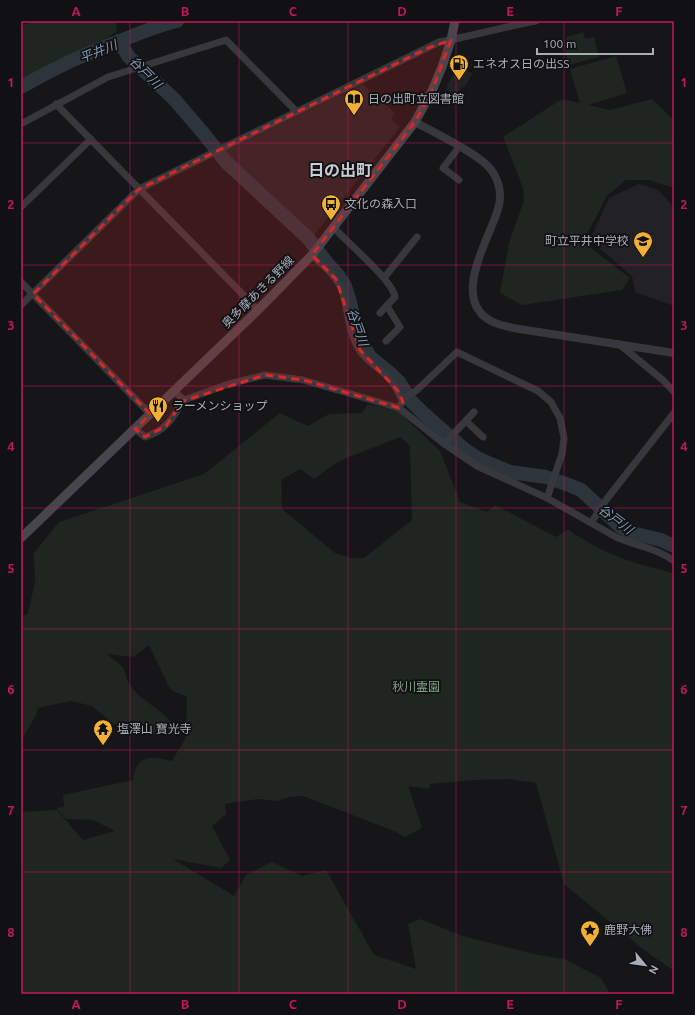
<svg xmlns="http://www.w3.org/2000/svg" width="695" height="1015" font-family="Ubuntu,'Noto Sans JP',sans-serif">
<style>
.built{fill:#222225}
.green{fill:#1e261f;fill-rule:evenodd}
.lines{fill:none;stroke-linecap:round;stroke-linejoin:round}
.river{stroke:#2c353c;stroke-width:14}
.minor{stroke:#37383d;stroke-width:7}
.tertiary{stroke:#37383d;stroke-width:8}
.secondary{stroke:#45474d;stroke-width:9}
.marked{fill:#d62828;fill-opacity:0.2;stroke:#d62828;stroke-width:3;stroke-dasharray:8 5;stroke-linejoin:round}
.grid{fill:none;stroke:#c2185b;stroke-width:1;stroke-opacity:0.55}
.labels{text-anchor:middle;stroke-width:3.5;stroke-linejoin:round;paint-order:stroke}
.poi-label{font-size:12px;fill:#a8adb8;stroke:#111113;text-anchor:start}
.street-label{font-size:12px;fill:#a8adb8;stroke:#111113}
.park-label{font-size:12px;fill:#7fa381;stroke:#111113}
.water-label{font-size:13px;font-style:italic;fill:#7f9bb3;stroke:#111113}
.district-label{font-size:16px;font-weight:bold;fill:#c9ccd4;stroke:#111113}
.neatline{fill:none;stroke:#c2185b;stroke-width:1.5}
.grid-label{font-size:13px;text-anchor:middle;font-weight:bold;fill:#c2185b}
</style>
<rect width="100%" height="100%" fill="#161618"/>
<!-- built -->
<path class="built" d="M457,68L473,73L464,88L462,87L455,96L446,89L448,86L447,85Z
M363,84L395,113L391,119L400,127L311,239L223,152Z
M639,184L658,190L674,207V306L635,292L632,276L590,240L609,198Z"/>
<!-- green -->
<path class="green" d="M34,21L49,23L52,21H116L117,32L21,83V26Z
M583,32L585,39L594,37L599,57L569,65L563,42L567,41L566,37Z
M616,56L627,93L588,105L610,110L652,99L674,120V188L649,180H626L607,196L583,242L630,278L622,290L522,305L500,293L509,243L524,200L523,188L503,137L562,99L580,103L570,69Z
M368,404L398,411L440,451L460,502L487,512L495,505L556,537L568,530C586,541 604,552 624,559C639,565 656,568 672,573L674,575V971L644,950L564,884L536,783L509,779L472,780L430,784L429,789L408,786L422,828L405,837L394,831L303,796L289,797L277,801L258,799L225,804L226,814L212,826L230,860L221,868L173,859L234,896L246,875L272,862L302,876L326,870L374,955L416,969L408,924L420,919L463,936L534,954L564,959L601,978L610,994H21V812L57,810L83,840L115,831L93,820L66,819L56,808L64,807L63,795L133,780C133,775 134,772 136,768C144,753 158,759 172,761L186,737L187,697L173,691L169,687L149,645L133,657L107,654L123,667L128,682L138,695L162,713L172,723L171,735L141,733L114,724L92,706L71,701L37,708V713L24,736H21V618L28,613L35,582L34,553L59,522L204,474L280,413L308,426L329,414L362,413ZM400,437L410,446L412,520L364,558H352L335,553L282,509L281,480L300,469L314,479L339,461Z"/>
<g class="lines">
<!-- river -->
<path class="river" d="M119,41L129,57L174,99L204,134L226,162L308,238L327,263L337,274L345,286L350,302L355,326L362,343L370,357L391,374L399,382L410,400L423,413L464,449L479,459L510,472L546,477L569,485L581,490L621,527L632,533L661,540L674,546
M21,87C54,68 88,52 125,39C142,32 159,25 177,21"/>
<!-- minor -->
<path class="minor" d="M56,104L258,310
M21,124L108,77L226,40L297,112
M459,147L443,168L459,180
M21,207L91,139
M334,228C347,242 393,281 395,297L380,313
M312,255C322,265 337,276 342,290C348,309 348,333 360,351C368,361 378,368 387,376C394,383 399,393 403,402L401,404
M384,278L417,237
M21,282L150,414
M21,305L139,189L439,42C472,36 503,27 536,21
M386,341L400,327L387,306
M619,344L664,381L674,392
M174,391L184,400L229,384L265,375L303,380L399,408L443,443L477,466L547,498L616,537C636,546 657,548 674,561
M403,402L404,398L417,390L457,352L538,391L551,402L560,418L564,438L562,454L547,498
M466,421L483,437
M135,429L145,437C166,430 173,419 183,400
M444,444L474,412
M591,523L606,500L674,413"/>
<!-- tertiary -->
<path class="tertiary" d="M415,122C433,132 483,156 492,171C500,182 502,197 498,209C489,240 449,301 493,322C499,325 507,326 513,328L674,353"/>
<!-- secondary -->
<path class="secondary" d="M21,538L258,310L312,255L415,122L432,91L442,67L451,40L455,21"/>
</g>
<!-- marked area -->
<path class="marked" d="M451,40L432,91L415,122L312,255L336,279L360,350L398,391L403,402L399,408L303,380L265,375L183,401L166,426L145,437L135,429L150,414L33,294L139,189L428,48Z"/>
<!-- grid -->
<path class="grid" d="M130,21V994M239,21V994M348,21V994M456,21V994M564,21V994M21,143H674M21,265H674M21,386H674M21,508H674M21,629H674M21,750H674M21,872H674"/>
<!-- icons -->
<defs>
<g id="fuel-pin" transform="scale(1)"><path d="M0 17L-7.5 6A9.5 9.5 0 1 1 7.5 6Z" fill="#f2b134" stroke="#111113"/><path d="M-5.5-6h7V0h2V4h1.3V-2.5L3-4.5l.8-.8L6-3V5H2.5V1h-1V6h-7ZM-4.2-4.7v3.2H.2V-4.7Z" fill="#111"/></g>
<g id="library-pin" transform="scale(1)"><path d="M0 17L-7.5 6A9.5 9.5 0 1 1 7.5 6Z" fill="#f2b134" stroke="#111113"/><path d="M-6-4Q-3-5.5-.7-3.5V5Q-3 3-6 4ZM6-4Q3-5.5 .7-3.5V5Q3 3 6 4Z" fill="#111"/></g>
<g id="bus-pin" transform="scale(1)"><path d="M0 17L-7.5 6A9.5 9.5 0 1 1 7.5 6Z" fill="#f2b134" stroke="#111113"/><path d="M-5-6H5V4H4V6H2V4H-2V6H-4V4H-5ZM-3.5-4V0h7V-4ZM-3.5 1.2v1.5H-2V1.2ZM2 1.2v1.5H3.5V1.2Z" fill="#111"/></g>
<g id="school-pin" transform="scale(1)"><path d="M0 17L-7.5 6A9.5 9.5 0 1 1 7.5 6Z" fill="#f2b134" stroke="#111113"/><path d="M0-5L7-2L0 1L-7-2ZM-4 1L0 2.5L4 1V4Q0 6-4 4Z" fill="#111"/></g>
<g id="restaurant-pin" transform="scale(1)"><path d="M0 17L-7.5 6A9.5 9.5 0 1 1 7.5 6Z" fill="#f2b134" stroke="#111113"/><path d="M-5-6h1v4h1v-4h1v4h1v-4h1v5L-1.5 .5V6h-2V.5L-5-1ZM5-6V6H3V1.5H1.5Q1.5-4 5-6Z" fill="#111"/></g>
<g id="temple-pin" transform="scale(1)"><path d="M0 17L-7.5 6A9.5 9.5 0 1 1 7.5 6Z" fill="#f2b134" stroke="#111113"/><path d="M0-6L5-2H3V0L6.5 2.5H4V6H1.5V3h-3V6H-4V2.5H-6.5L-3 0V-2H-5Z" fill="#111"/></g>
<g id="sight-pin" transform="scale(1)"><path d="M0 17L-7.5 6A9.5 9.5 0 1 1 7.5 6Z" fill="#f2b134" stroke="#111113"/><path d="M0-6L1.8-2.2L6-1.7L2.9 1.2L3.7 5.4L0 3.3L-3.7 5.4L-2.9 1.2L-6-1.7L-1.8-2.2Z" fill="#111"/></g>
</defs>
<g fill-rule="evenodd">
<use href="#fuel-pin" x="459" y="64"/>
<use href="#library-pin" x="354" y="99"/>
<use href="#bus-pin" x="331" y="204"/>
<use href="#school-pin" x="643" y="241"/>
<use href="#restaurant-pin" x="158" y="406"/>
<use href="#temple-pin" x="103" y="729"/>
<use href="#sight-pin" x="590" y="930"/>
</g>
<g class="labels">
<!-- poi labels -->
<g class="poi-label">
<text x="473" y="68">エネオス日の出SS</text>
<text x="368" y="103">日の出町立図書館</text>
<text x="345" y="208">文化の森入口</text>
<text x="629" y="245" text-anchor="end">町立平井中学校</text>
<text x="172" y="410">ラーメンショップ</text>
<text x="117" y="733">塩澤山 寶光寺</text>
<text x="604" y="934">鹿野大佛</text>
</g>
<!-- street labels -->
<g class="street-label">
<text transform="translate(258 292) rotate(-45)" y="4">奥多摩あきる野線</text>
</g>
<!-- park labels -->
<g class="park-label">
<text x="416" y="691">秋川霊園</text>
</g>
<!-- water labels -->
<g class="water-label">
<text transform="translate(98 51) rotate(-22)" y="5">平井川</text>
<text transform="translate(146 72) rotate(45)" y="5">谷戸川</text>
<text transform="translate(358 327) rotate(71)" y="5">谷戸川</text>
<text transform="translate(616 519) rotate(37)" y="5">谷戸川</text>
</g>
<!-- district labels -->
<g class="district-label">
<text x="340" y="176">日の出町</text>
</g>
</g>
<!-- border -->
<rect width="695" height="1015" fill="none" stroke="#111113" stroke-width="44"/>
<!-- north arrow -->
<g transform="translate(645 965) rotate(119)" stroke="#111113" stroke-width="3" paint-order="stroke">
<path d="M0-3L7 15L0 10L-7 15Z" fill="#a8adb8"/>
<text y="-6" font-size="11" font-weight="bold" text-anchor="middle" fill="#a8adb8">N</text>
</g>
<!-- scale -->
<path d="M537 48v6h116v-6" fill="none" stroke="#a8adb8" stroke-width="2"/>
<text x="543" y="48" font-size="12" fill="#a8adb8" stroke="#111113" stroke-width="3" paint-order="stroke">100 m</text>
<rect x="22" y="22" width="651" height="971" class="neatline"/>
<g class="grid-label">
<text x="76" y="16">A</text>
<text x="185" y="16">B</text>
<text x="293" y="16">C</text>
<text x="402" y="16">D</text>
<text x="510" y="16">E</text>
<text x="619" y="16">F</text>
<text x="11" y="87">1</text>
<text x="684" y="87">1</text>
<text x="11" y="209">2</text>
<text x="684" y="209">2</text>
<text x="11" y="330">3</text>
<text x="684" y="330">3</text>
<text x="11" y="451">4</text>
<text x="684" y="451">4</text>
<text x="11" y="573">5</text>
<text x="684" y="573">5</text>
<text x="11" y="694">6</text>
<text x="684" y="694">6</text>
<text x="11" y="815">7</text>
<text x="684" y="815">7</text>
<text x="11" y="937">8</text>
<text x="684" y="937">8</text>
<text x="76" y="1009">A</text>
<text x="185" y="1009">B</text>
<text x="293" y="1009">C</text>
<text x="402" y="1009">D</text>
<text x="510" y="1009">E</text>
<text x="619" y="1009">F</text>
</g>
</svg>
